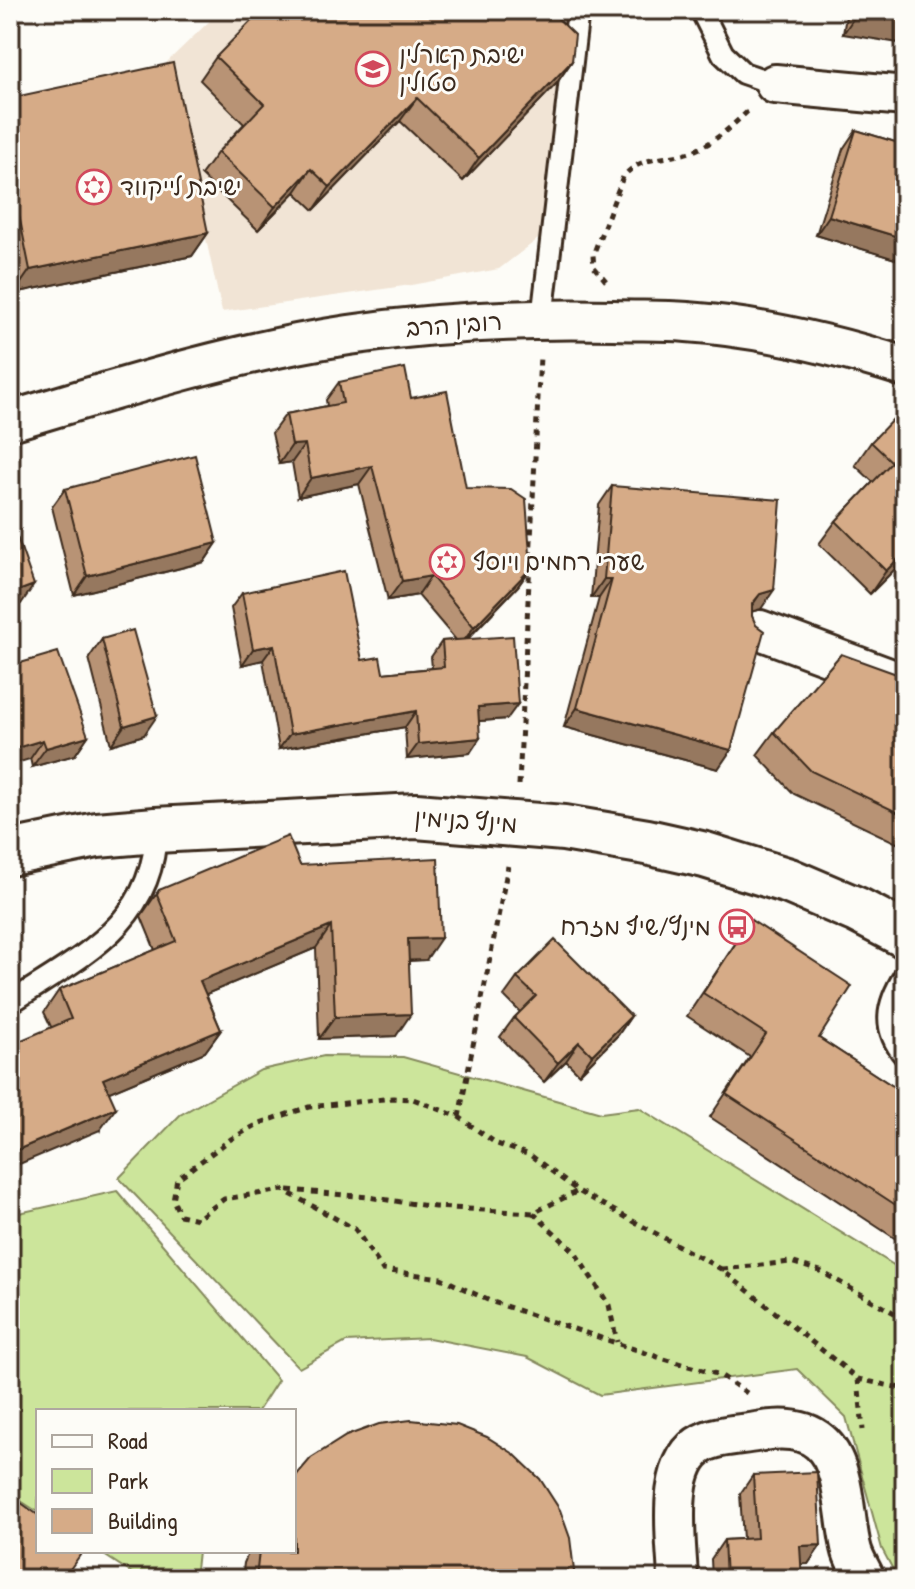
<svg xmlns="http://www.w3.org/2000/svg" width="915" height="1589" font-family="'Patrick Hand','Playpen Sans Hebrew',sans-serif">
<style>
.built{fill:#f1e4d5}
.green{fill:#cce59b;stroke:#84885c;stroke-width:2}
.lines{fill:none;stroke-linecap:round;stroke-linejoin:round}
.lane-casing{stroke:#3b2a1e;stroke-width:26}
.street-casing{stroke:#3b2a1e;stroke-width:44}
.secondary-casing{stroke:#3b2a1e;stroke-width:50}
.path{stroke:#3b2a1e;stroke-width:5;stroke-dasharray:6 6;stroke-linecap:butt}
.lane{stroke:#fdfcf7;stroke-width:20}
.street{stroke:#fdfcf7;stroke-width:38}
.secondary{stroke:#fdfcf7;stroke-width:44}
.wall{fill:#b89374;stroke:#3b2a1e;stroke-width:2}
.shaded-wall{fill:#96785e;stroke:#3b2a1e;stroke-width:2}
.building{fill:#d6ab87;stroke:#3b2a1e;stroke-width:2}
.labels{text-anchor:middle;stroke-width:6;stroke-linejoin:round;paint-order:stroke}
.poi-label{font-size:24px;fill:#3b2a1e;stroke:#fdfcf7;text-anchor:start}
.street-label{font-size:24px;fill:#3b2a1e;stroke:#fdfcf7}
</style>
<rect width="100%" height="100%" fill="#fdfcf7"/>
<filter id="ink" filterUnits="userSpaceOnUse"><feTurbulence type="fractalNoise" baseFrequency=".0125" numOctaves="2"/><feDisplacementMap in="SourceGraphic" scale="16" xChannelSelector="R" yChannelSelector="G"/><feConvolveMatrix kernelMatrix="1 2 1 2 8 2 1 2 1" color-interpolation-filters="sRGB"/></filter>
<g filter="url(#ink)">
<!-- built -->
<path class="built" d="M221,10H583L542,236L499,269L411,285L222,312L167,62Z"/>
<!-- green -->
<path class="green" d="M324,1056L403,1057L601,1113L639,1108L905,1272V1579H898L882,1549L846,1417L797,1369L600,1395L527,1357L429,1338L346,1342L299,1368L119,1178L180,1115L261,1070Z
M117,1191L278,1380L258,1411H38V1512L10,1494V1215Z
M98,1551H198L195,1579H141Z"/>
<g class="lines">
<!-- lane casing -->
<g class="lane-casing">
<path id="lane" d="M701,10L723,54L743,73L775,84
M542,319L578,10
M905,975C886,1005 882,1029 905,1056
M10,1003C79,957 154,925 156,830"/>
</g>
<!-- street casing -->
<g class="street-casing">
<path id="street" d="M775,84L905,96
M10,421C121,388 234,352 349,335C437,322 526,318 614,320C638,321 663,320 687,322C760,327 835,345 905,367
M760,630L905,684
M678,1579C677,1541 663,1463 703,1443C717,1435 740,1435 756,1432C777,1428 803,1427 820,1442C847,1465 843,1520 852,1551C855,1561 861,1570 865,1579"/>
</g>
<!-- secondary casing -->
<g class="secondary-casing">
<path id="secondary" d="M10,853L97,835L156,830L416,816L564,828L647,842L705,855L789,881L857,910L905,935"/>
</g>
<!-- path -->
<path class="path" d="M606,281L594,267L593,255L623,177C642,154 667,161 693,151C714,143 733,125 749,110
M519,785L540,356
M459,1117L508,866
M288,1190L368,1197L435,1207L533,1213L578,1191
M533,1213L574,1251L609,1305L617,1342
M722,1269L791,1262L820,1271L905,1319
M858,1379L863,1430
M747,1393L720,1375L664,1359L490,1301L441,1278L383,1270L355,1229L283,1190L224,1199L197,1219L180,1215L173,1200L177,1179L231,1139L260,1123L309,1107L393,1098L413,1099L459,1117L497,1144L530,1155L578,1191L721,1269L858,1379L905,1389"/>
<!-- lane -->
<use href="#lane" class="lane"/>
<!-- street -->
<use href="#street" class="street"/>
<!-- secondary -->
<use href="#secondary" class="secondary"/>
</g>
<!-- wall -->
<path class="wall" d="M847,10H905L843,34Z
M216,57L572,61L556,84L463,181L400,121L314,210L295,192L258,230L201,175L218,152L244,124L200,80Z
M10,98L208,233L192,256L14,293L10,272Z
M856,130L905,145V262L816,235L843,149Z
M339,382L411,398L466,488L531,568L518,586L467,640L507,719L479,721L470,753L407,759L405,727L279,749L263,660L242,665L231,608L242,593L383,673L432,668L431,657L442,641L456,640L418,595L388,600L359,484L298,497L292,462L279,464L272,433L286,414L327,406L326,400Z
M905,423V577L896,568L870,594L819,544L836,521L873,482L855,465L871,442Z
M612,486L761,609L752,611L718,769L564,727L599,598H591L599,505Z
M65,489L217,543L204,562L74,595L52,507Z
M102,639L144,735L111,745L89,658Z
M10,666L88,736L75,755L32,767Z
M905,677V847L794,794L757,755L774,732Z
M300,865L426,960L409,961L396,1036L319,1039L316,948L206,994L221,1030L205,1052L109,1092L100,1130L44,1012L59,990L155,950L141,916L159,890Z
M751,920L819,1038L905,1094V1245L710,1117L750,1057L687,1016Z
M517,978L631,1016L618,1035L579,1074L566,1061L544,1082L500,1037L514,1018L520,1012L504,996Z
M753,1475L821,1545L808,1564H802V1579H712L711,1559L724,1540L743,1539L740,1494Z
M249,1551H294L575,1579H242L244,1563Z"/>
<!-- shaded-wall -->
<path class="shaded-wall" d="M859,10L905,18V44L843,34Z
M572,61L556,84L463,181L479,158Z
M417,98L400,121L314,210L330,187Z
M311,169L295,192L258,230L275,207Z
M829,216L905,239V262L816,235Z
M208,233L192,256L14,293L30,270Z
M305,444L292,462L279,464L292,445Z
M372,466L359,484L298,497L311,478Z
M217,543L204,562L74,595L87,576Z
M905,552V555L896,568L870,594L886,571Z
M531,568L518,586L460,646L474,627Z
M431,576L418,595L388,600L402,581Z
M604,579H612L599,598H591Z
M34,585L21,604L10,608V594Z
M774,590L761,609L747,613L760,594Z
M274,645L263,660L242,665L253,649Z
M518,704L507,719L467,722L478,707Z
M577,708L731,750L718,769L564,727Z
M416,711L405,727L279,749L290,734Z
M157,716L144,735L111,745L124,726Z
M88,736L75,755L32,767L46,748Z
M480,738L470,753L407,759L418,744Z
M43,740L30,759L10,765V750Z
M331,926L316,948L185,1003L200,981Z
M441,938L426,960L393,961L408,939Z
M411,1014L396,1036L319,1039L335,1017Z
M631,1016L618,1035L579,1074L592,1055Z
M221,1030L205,1052L88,1101L103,1079Z
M579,1042L566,1061L544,1082L558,1063Z
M116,1108L100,1130L10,1168V1153Z
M821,1545L808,1564L787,1565L800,1546Z"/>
<!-- building -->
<path class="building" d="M262,10H549L575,35L572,61L479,158L417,98L330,187L311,169L275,207L218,152L264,104L216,57Z
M859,10H905V18Z
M173,63L208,233L30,270L10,170V98Z
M856,130L905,145V239L829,216Z
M405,368L411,398L447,391L466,488L511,489L526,499L531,568L474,627L431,576L402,581L372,466L311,478L305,444L292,445L286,414L343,403L339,382Z
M897,415L905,423V552L886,571L836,521L892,462L871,442Z
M195,455L217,543L87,576L65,489Z
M612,486L781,500L774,590L760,594L752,604V616L756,625L764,631L731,750L577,708L612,579H604Z
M10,517L34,585L10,594Z
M344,571L362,660L380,657L383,673L444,667L442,641L513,636L518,704L478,707L480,738L418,744L416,711L290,734L274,645L253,649L242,593Z
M133,630L157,716L124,726L102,639Z
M58,652L88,736L46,748L43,740L10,750V666Z
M841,654L905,677V816L811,771L774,732Z
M288,836L300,865L438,858L441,938L408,939L411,1014L335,1017L331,926L200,981L221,1030L103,1079L116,1108L10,1153V1045L71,1019L59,990L176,941L157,894L159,890Z
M751,920L852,986L819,1038L905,1094V1211L726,1094L766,1034L703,993Z
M555,940L631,1016L592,1055L579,1042L558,1063L514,1018L536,996L517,978Z
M411,1420L457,1425L487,1437L514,1454L540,1479L560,1510L570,1538L575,1579H256L259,1551H294V1478L311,1458L346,1436L379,1424Z
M817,1472L821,1545L800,1546L802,1579H726L724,1540L757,1538L753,1475Z
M10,1495L38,1515V1551H83L63,1579H10Z"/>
</g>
<!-- icons -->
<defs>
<g id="school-ring" transform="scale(1.8)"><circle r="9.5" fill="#fdfcf7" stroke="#d1495b" stroke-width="1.5"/><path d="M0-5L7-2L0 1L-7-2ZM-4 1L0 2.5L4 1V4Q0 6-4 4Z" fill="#d1495b"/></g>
<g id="synagogue-ring" transform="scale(1.8)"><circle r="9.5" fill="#fdfcf7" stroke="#d1495b" stroke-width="1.5"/><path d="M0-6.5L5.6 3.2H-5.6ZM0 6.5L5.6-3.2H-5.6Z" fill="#d1495b"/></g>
<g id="bus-ring" transform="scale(1.8)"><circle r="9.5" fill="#fdfcf7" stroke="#d1495b" stroke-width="1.5"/><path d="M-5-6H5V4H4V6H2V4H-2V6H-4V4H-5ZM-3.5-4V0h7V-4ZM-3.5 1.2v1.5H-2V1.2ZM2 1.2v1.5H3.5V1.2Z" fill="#d1495b"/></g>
</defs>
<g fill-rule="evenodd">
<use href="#school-ring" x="373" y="69"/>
<use href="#synagogue-ring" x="94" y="187"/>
<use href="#synagogue-ring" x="447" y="562"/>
<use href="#bus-ring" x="737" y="927"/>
</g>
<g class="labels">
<!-- poi labels -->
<g class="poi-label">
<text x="399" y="63">ישיבת קארלין<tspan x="399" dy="28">סטולין</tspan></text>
<text x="120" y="195">ישיבת לייקווד</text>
<text x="473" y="570">שערי רחמים ויוסף</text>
<text x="711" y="935" text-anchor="end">מינץ/שיף מזרח</text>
</g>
<!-- street labels -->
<g class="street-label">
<text transform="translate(454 325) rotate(-4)" y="8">רובין הרב</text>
<text transform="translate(466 821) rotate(4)" y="8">מינץ בנימין</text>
</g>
</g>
<!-- margin -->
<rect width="915" height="1589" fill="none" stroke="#fdfcf7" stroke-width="40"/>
<rect x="20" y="20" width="875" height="1549" fill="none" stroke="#3b2a1e" stroke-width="3" filter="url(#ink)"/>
<!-- legend -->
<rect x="36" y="1409" width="260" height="144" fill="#fdfcf7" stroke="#afa8a0" stroke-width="2"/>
<rect x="52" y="1435" width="40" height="12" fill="#fdfcf7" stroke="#afa8a0" stroke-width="2"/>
<text x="108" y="1449" font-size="24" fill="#3b2a1e">Road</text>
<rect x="52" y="1469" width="40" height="24" fill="#cce59b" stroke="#afa8a0" stroke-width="2"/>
<text x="108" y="1489" font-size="24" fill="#3b2a1e">Park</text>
<rect x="52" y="1509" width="40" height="24" fill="#d6ab87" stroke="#afa8a0" stroke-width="2"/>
<text x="108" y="1529" font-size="24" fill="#3b2a1e">Building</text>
</svg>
